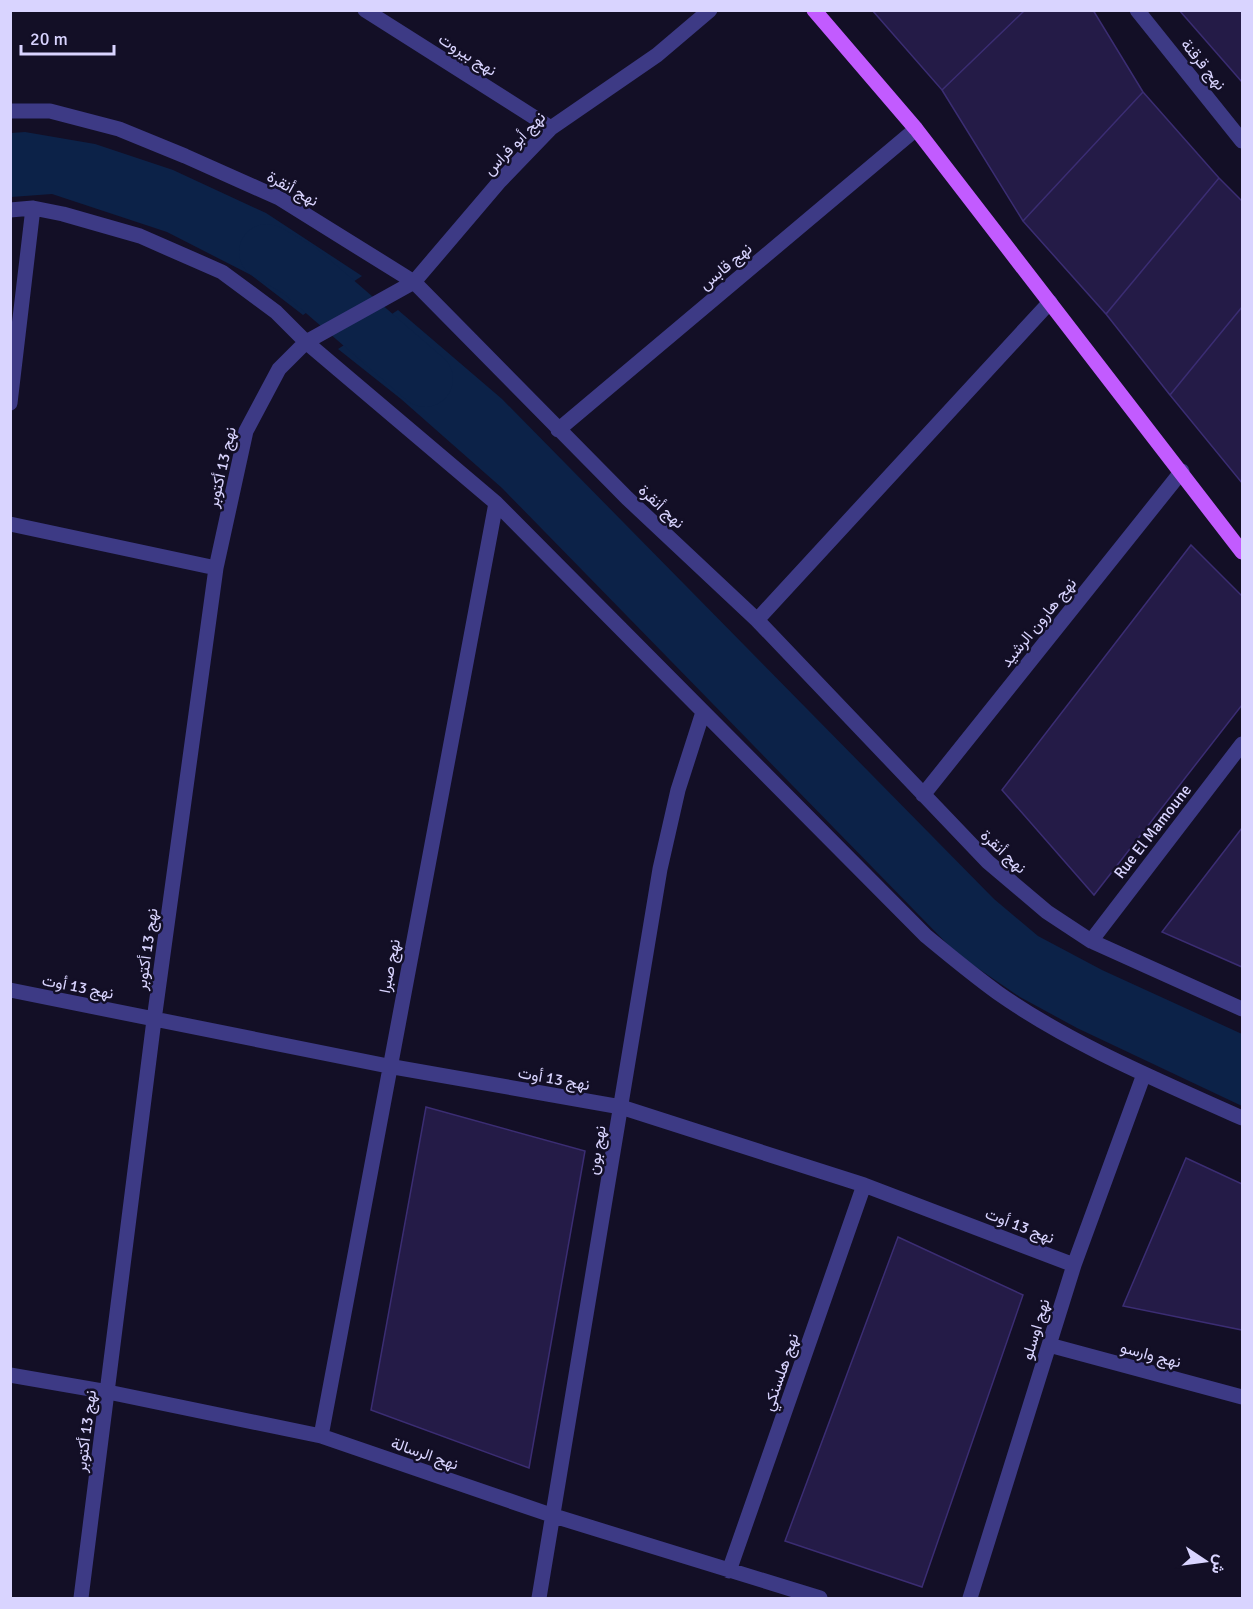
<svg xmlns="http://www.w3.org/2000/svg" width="1253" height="1609" font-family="Signika,Vazirmatn,sans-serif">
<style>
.water{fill:#0c2248}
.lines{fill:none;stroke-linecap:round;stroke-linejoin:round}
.river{stroke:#0c2248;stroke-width:56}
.building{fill:#241b47;stroke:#3b2d73;stroke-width:1.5}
.minor{stroke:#3d3a85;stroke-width:15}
.major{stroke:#c25bff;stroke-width:15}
.labels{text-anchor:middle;stroke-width:5;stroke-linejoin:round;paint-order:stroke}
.street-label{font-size:16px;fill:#d9d4ff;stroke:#130f26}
</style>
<rect width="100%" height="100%" fill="#130f26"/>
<!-- water -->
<path class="water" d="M25,132L95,144L173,170L266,213L362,276L303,315L251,275L167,232L52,194L11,197V133Z
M398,310L502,399L994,899L1038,936L1102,970L1242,1034V1106L1077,1028L1020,997L957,954L502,488L401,399L338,349Z"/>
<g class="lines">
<!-- river -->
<path class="river" d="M267,252L299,270L425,379"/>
</g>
<!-- building -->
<path class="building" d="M872,10H1025L942,90Z
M1025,10H1093L1143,92L1023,221L942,90Z
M1179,10H1242V82Z
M1143,92L1219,178L1106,314L1023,221Z
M1219,178L1242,201V307L1170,395L1106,314Z
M1242,307V483L1170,395Z
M1191,545L1242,596V705L1094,895L1002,790Z
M1242,828V967L1162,932Z
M426,1107L585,1151L529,1468L371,1410Z
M1186,1158L1242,1184V1330L1123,1306Z
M898,1237L1023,1295L922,1587L785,1541Z"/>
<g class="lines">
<!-- minor -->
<path class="minor" d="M365,10L551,128
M1137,10L1242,141
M10,111H50L119,129L185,156L279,198L414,282L627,498L757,620L988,862L1047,912L1091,941L1242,1009
M10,210L33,208L63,214L140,236L222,272L276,312L306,342L496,503L926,936C949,955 973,975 998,993C1072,1045 1160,1081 1242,1118
M10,403L33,208
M558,430L916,129
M10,524L216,568
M757,620L1050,302
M923,795L1182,471
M1091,941L1242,744
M10,990L388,1066L621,1107L864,1185L1074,1265
M1049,1345L1242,1397
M10,1375L108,1392L321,1436L554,1516L820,1598
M321,1436L496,503
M729,1571L864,1185
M81,1598L154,1020L216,568L246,431L279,369L306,342L414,282L500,181L551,128L657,55L710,10
M539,1598L660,869L678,790L703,712
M970,1598L1074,1265L1144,1074"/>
<!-- major -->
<path class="major" d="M814,10L916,129L1242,552"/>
</g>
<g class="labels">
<!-- street labels -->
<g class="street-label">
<text transform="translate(468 54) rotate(32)" y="6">نهج بيروت</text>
<text transform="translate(1204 64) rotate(51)" y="6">نهج قرقنة</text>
<text transform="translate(514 143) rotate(-46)" y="6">نهج أبو فراس</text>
<text transform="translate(293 188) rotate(29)" y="6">نهج أنقرة</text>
<text transform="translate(725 266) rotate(-40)" y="6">نهج قابس</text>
<text transform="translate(221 467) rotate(-77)" y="6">نهج 13 أكتوبر</text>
<text transform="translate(662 506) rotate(43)" y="6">نهج أنقرة</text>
<text transform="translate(1038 622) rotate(-51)" y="6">نهج هارون الرشيد</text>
<text transform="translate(1152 831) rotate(-52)" y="6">Rue El Mamoune</text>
<text transform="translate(1004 851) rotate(43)" y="6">نهج أنقرة</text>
<text transform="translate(146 949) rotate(-82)" y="6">نهج 13 أكتوبر</text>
<text transform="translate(389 966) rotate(-79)" y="6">نهج صبرا</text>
<text transform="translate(78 986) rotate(11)" y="6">نهج 13 أوت</text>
<text transform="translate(554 1078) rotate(10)" y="6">نهج 13 أوت</text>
<text transform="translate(596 1150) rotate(-81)" y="6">نهج بون</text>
<text transform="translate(1020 1225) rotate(21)" y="6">نهج 13 أوت</text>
<text transform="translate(1035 1329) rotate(-73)" y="6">نهج اوسلو</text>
<text transform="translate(1151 1354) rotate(15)" y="6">نهج وارسو</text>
<text transform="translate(780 1372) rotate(-71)" y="6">نهج هلسنكي</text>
<text transform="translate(85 1431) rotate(-83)" y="6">نهج 13 أكتوبر</text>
<text transform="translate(425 1453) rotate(19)" y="6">نهج الرسالة</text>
</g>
</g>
<!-- border -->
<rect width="1253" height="1609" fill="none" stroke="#d9d4ff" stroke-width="24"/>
<!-- north arrow -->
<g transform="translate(1205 1561) rotate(103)" stroke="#130f26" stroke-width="4.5" paint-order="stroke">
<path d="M0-4.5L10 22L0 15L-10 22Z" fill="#d9d4ff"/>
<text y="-9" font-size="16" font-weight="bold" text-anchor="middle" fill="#d9d4ff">ش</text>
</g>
<!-- scale -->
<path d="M21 45v9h93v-9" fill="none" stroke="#d9d4ff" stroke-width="3"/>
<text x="30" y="45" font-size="18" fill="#d9d4ff" stroke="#130f26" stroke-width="4.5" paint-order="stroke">20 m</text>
</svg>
